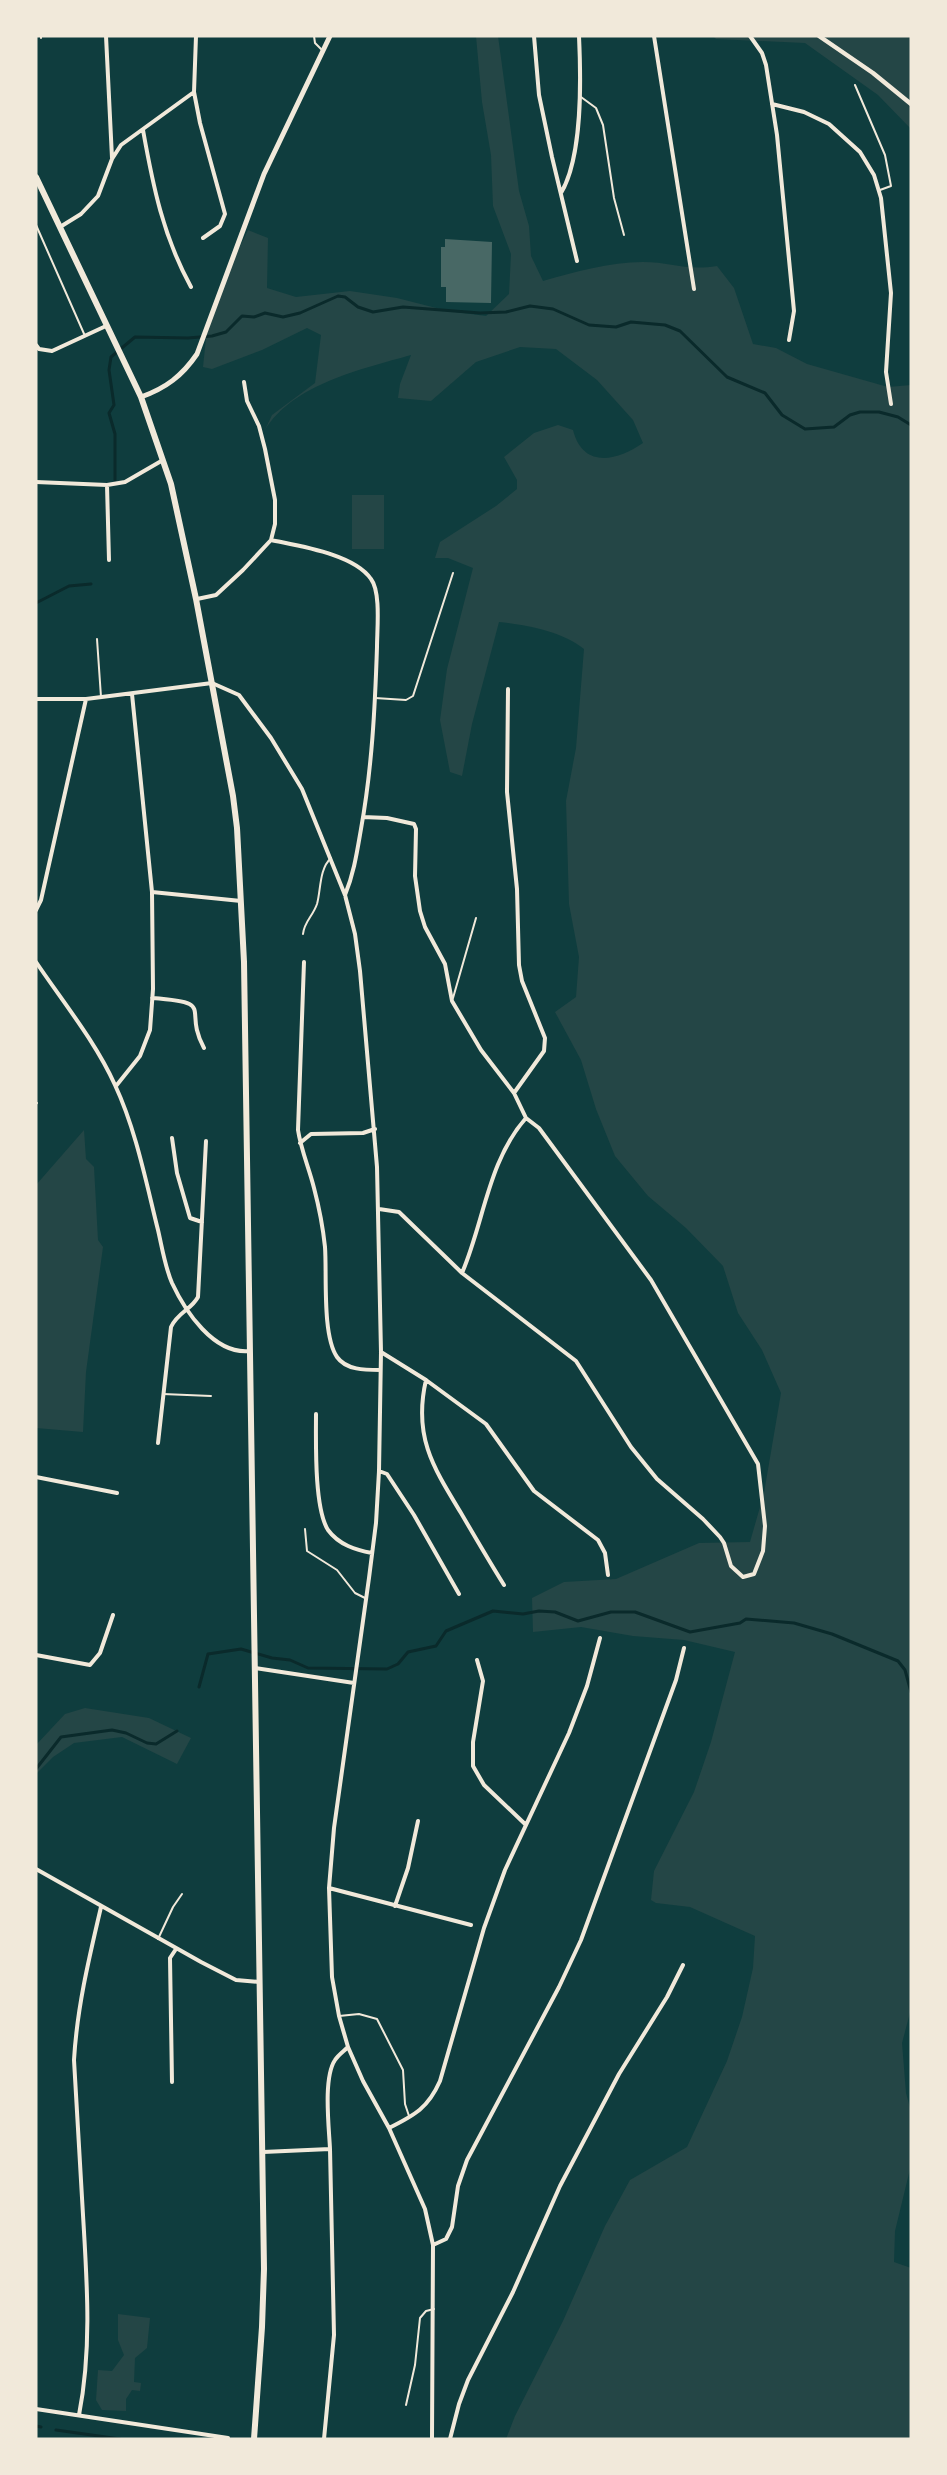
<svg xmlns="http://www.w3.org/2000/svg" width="947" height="2475" font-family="Roboto,sans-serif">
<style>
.green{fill:#244646}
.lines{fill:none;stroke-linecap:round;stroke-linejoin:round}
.stream{stroke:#0a2a2b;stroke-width:3}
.building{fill:#486865}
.service{stroke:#f1e9da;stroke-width:2}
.minor{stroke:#f1e9da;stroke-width:4}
.tertiary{stroke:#f1e9da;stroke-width:4.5}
.secondary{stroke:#f1e9da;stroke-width:5}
.primary{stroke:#f1e9da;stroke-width:6}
</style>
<rect width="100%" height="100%" fill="#0f3d3e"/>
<!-- green -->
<path class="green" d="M476,36H498L519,191L529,226L531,256L543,281C575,272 609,262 643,262C670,262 686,271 717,266L734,288L753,344L776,348L807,364L888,387L911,385V2009L902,2043L906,2093L911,2111V2165L895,2231L894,2262L911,2268V2439H506L515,2416L563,2321L605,2226L630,2180L687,2147L727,2061L742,2017L753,1968L755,1936L690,1907L656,1903L651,1900L654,1871L694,1792L711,1742L735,1652L684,1640L633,1636L581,1627L533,1632L532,1598L564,1582L616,1579L699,1543L750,1542L764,1493L781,1393L762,1350L738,1313L723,1266L686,1228L648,1196L615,1156L596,1109L581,1060L555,1012L576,997L579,957L569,904L566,801L576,748L584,649C561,631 527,625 499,622L472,724L462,776L450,772L440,720L447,669L473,568L448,558H435L440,542L496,506L517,489V480L504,457L534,433L558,425L573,430C583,469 617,461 643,443L633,420L597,380L556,349L520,347L476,362L431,401L398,398L400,384L411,355C362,369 293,384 265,430L272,415L315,383L321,335L307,328L262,350L212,369L203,367L208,319L228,271L248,230L268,238L267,288L296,297L350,291L397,298L448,311L486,316L509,294L511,254L493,206L491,155L482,102Z
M713,36H911V129L878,95L805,43L716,39Z
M352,495H384V549H352Z
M84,1130L86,1159L94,1167L98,1240L103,1247L86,1372L83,1432L36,1428V1185Z
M85,1708L149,1718L191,1738L177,1764L122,1737L74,1743L53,1757L36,1774V1745L65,1714Z
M118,2314L150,2318L147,2348L135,2358L134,2382L141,2383L140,2391L132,2390L126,2399V2411L102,2410L96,2400L98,2370L112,2371L124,2355L118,2340Z"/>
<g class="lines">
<!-- stream -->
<path class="stream" d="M115,480V434L109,413L114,405L109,370L111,357L135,337L188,338L212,336L226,332L242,316L254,317L265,313L283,317L300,313L338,296L345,297L358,307L373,312L403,307L480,313L506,312L530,306L553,309L589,325L616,327L631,322L665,325L680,331L727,377L765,393L782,415L805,429L834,427L850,415L860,412H879L898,417L911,425
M36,603L69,586L91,584
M199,1687L208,1654L241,1649L272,1658L290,1660L308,1668L387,1669L398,1664L408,1652L436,1646L446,1631L493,1611L523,1614L539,1611L555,1612L578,1621L611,1612H635L690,1632L740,1623L746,1619L794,1623L832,1634L898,1661L905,1670L911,1692
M36,1769L61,1737L112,1730L126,1733L147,1743L156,1744L177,1731
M36,2426L41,2427
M56,2430L120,2439"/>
</g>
<!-- building -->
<path class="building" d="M445,239L492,242L491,303L446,302V287H441V247H445Z"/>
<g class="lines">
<!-- service -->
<path class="service" d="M314,36L315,43L323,51
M41,38V36
M855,85L885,155L891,186L880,190
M581,97L596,108L603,125L614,198L624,235
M36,225L85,336
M97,639L101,697
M375,698L406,700L413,696L453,573
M303,934C304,922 313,916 317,904C321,890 319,869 331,858
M453,998L476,918
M36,1104L37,1103
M163,1394L211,1396
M305,1529L307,1551L337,1570L355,1593L367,1599
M158,1939L173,1907L182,1894
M339,2016L359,2014L377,2019L403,2070L405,2104L409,2116
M406,2405L415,2365L420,2318L426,2311L434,2309"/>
<!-- minor -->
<path class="minor" d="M106,36L112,158
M196,36L194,92L200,123L225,214L220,226L203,238
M534,36L539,95L552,157L577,261
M654,36L694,289
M750,36L762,53L766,65L777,135L794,311L789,340
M772,104L804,112L829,124L860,152L874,175L881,198L891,293L886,372L891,404
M143,130C153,186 163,236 191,287
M561,193C583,156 581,79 579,36
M60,227L81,214L98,196L112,159L121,145L194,92
M36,345L39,349L52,351L106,326
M36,482L107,485L125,482L163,460
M107,485L109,560
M271,540C299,546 354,554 371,579C381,592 377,630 377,647C375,708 372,768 361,829C357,852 354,873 345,895
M197,599L216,595L243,570L271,540L275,524V500L265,449L259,426L247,401L244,382
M508,689L507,792L517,889L519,965L522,981L545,1038L544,1051L514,1093
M36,699H86L212,683L239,695L271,738L302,789L345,895L355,934L360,971L377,1167L381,1352L379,1471L376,1523L369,1578L334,1828L329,1888L332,1977L339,2016L348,2047L363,2081L389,2128L425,2209L433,2245L432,2439
M363,817L387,818L414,824L416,829L415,876L420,911L425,927L445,964L452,1001L481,1050L514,1093L526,1118L539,1128L651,1280L758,1464L765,1526L763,1551L754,1574L743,1577L731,1566L724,1543L720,1537L703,1519L657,1479L631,1447L576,1361L462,1273L399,1212L379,1209
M152,892L241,901
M36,910L41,900L86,699
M36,962C63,1002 95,1041 115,1085C136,1130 146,1182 158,1230C162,1247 165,1267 172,1283C185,1311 214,1355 250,1351
M304,962L298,1130C301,1150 309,1168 314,1188C319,1207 323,1228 325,1247C327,1275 322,1335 337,1357C346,1370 365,1370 380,1370
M152,998C218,1003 182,1008 204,1048
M116,1086L140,1056L150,1030L153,989L152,892L132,694
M172,1138L177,1173L190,1218L202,1222
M300,1143L311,1134L363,1133L375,1129
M462,1273C484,1222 488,1161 526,1118
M381,1352L426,1380L486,1424L534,1491L598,1540L605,1553L608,1575
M426,1380C413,1436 433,1467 461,1513C475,1537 489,1561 504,1585
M316,1414C316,1441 314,1508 328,1530C339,1545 356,1550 372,1553
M158,1443L171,1327C178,1312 191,1310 198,1297L206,1141
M379,1471L387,1474L414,1515L459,1594
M36,1477L117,1493
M36,1655L90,1665L100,1653L113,1615
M477,1660L483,1681L473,1742V1766L484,1785L525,1824
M255,1668L354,1683
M36,1869L201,1962L236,1980L260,1982
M329,1888L471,1925
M395,1906L408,1868L418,1821
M172,2082L170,1958L176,1949
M389,2128C415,2115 428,2108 440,2081L484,1928L505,1870L569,1733L587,1686L600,1638
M263,2152L330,2149C329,2127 323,2078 335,2060C338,2055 344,2051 348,2047
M433,2245L446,2239L452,2227L458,2186L467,2160L559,1987L581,1940L676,1680L684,1648
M36,2409L228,2438
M79,2415C92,2349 87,2282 83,2215C80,2164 77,2112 74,2060C77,2008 89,1958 101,1907
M324,2439L334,2335L330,2149
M450,2439L459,2404L468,2380L513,2292L560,2186L619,2074L667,1997L683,1965"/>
<!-- tertiary -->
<path class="tertiary" d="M819,36L873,73L911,104"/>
<!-- secondary -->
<path class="secondary" d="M141,397C166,388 182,376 197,354L264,174L330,36"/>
<!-- primary -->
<path class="primary" d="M36,177L141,397L171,484L196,599L233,796L237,828L244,962L264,2269L262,2327L254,2439"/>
</g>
<!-- border -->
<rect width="947" height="2475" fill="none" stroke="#f1e9da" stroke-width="75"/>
</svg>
